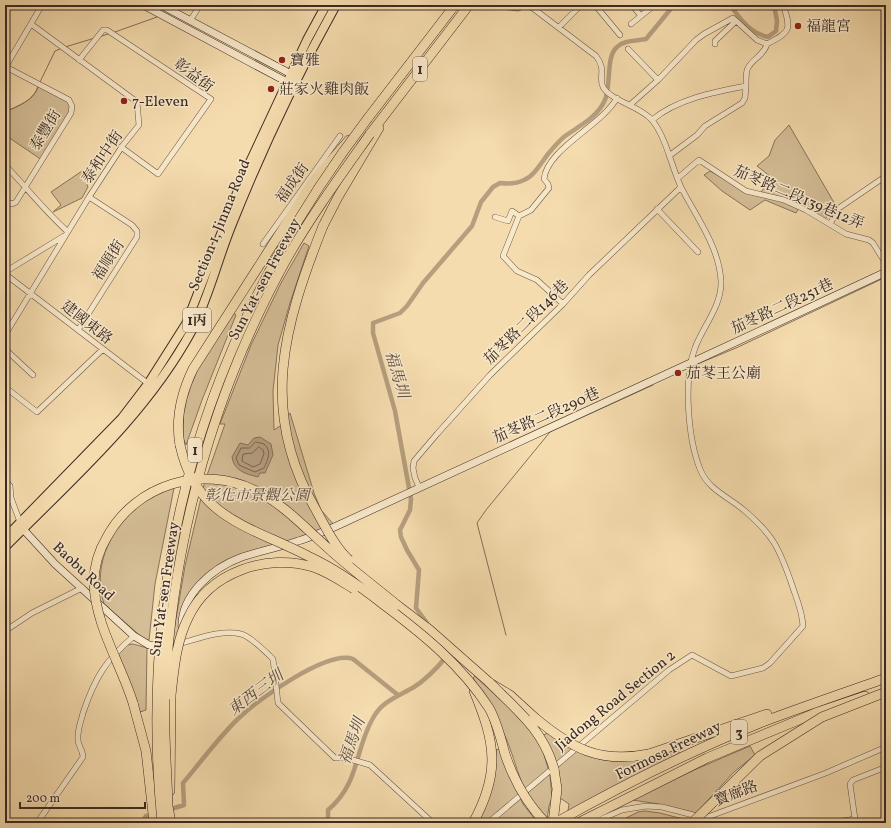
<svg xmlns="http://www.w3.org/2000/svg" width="891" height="828" font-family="Vollkorn,'Noto Serif TC',serif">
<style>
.green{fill:#d5be97;stroke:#88745e}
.water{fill:#b69f7f;stroke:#85705b}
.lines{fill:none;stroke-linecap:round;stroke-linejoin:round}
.shore{stroke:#786452;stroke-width:1}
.stream{stroke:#85705b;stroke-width:1}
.canal{stroke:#b69f7f;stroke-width:4.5}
.street-casing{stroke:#6a5646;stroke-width:6}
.secondary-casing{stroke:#3b2a24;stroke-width:8}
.primary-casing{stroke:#3b2a24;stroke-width:10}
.highway-casing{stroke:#3b2a24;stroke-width:10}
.street{stroke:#f8e8ca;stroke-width:5}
.secondary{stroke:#f8e8ca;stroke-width:7}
.primary{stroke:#f5dcae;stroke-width:8}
.highway{stroke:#f5dcae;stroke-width:9}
.highway-bridge-casing{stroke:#3b2a24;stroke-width:10;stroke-linecap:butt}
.highway-bridge{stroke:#f5dcae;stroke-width:9}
.poi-dot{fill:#8f2418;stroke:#f8e8ca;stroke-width:1.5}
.labels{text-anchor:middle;stroke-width:3;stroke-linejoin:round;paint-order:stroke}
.shield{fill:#f8e8ca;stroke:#746356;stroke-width:1}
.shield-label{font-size:14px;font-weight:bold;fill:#3b2a24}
.poi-label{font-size:15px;fill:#3b2a24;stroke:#f8e8ca;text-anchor:start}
.street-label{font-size:15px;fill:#3b2a24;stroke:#f8e8ca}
.park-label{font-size:15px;font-style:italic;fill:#5a483b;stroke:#f8e8ca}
.water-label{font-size:16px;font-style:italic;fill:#604d3f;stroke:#f8e8ca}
</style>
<rect width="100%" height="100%" fill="#f5dcae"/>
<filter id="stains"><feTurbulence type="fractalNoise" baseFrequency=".005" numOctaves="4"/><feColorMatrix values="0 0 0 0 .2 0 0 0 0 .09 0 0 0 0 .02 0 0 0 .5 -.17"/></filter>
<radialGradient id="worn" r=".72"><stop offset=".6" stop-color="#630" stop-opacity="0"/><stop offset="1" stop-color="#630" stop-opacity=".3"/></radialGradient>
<!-- green -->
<path class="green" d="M39,84L69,100L71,113L42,160L5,135V112C20,105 34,101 39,84Z
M789,125L836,206L825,219L799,208L796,213L765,200L750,210L722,191L704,175L710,171L753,195L760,194L771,177L757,166L769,156L775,140Z
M82,171L88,187L82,198L53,212L61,205L51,192Z
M304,243L309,246L290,303L278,345L273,391L274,430L280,426L290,413L314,493L321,510L335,526L221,567L190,596L175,644L172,642L185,566L205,481L225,424H220L251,345L281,283Z
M229,310L236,315L202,400L186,445L183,438V400L193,372Z
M174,488L155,584L149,640H145L104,604C91,566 113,521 146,500C154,494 165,491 174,488Z
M133,644L147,648L146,710L140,712L118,653L127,645Z
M475,676L527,725L542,748L550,775L552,798L549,806L547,819C523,802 517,764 506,738C496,717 486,698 473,678Z
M548,733C595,768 622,766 676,750L681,754L568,811L569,804L560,798L543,735Z
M750,746L755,755L734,772L696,813L659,804L632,800L694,770Z
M499,749L523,804L538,823H477C491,802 495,775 496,750Z
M645,811L660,813L687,820L684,823H626V818L638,812Z"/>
<!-- water -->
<path class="water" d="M260,437L271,444L273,455L265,473H260L258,477C246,474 234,471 232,457L240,443L248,445L254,438Z"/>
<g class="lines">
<!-- shore -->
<path class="shore" d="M256,442L264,444C272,451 268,459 264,468L255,472L239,465L236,458L241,448H249Z
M259,447L263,450L264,454L260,464L253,467L242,461L243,454L252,453Z"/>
<!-- stream -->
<path class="stream" d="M472,5L518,11L521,10L524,5
M177,10L193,5
M115,32L157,17
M102,36L108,34
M65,47L95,38
M40,82L55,51L60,49
M5,112C17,106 34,101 38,87
M695,365L736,348L886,277
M506,635L477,523L486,510L550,432L653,385"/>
<!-- canal -->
<path class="canal" d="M730,5C741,20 750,33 768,37L776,31L777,21L774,5
M427,623L416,608L419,570L407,550L401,537L400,530L410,510L411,499L395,411L373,333V323L400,313L407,306L423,283L472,226L481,202L493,187L500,183C508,184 516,184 524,180C534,176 541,163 548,154C553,148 559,141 565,136C579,126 596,118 604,102C612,88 605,57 617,47C624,40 636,41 646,39L674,5
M168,810L184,805L183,783C201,762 221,734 241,716C260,698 328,650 353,659L398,695
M141,823L146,816L154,814
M328,823V810C360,783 354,751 373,718C382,701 399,696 414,687C427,679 437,668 447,656"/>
<!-- street casing -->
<g class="street-casing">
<path id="street" d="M571,5L576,10
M595,5L620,35
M632,5L641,16
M190,21L200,5
M631,24L652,7
M559,27L581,5
M715,44V41L736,21
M628,49L658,80
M79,60L103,30H107L211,99L158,174L121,147
M5,68L42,5
M631,104L658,80L696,40L704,34L733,18L757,40L767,44
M652,120C677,99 714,92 746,86C746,81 746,75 747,70C751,59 764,56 767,44C790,32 792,30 783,5
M669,156L697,135L705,126L742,103L745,98L746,86
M5,165C26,187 45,211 67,231
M678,178L699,160L746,191L784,200L806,210L846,234L869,240L873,243L886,264
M5,201L12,204L16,202L71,113L72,106L69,100L6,67
M657,209L698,252
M519,216L503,256L517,271L537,280L563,304
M495,217L508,221L512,211L519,216L531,210L549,188L548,184L544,179C547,149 601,126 617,98
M830,224L839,208L886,176
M263,244L340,136
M5,272L64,236
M5,274L150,385
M78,330L137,237V231L132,225L89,197
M5,335L89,197L123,145L139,125L137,102L31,24
M5,349L33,375
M5,387L37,412L103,349
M5,480L10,486L11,498L20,522
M419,487L415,478L413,468L414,461L437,434L490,375L563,304L589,275L681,187
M5,631L32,613L82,588
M179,644C197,639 222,629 241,634C250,636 266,652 273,659L278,703L335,758H346L370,765L433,823
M37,823L83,757C83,750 78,746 78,740C77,730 81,722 83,713C95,677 106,660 134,636
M488,823L669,670L692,655L731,676L763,668L770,663L803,626C802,609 796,598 791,582C779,548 773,535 745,511C729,497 708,490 700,469C688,439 683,378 695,348C703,326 722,306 721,281C719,246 696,217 681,187C671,166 667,139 652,120C640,106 611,101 603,87C598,77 607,70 596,56L530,6
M592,823L622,810L646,806L662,807L705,818L826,773L886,747
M829,823L855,819L850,784L853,780L886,767"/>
</g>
<!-- secondary casing -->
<g class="secondary-casing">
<path id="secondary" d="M143,5L287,82H291
M161,5L291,74L294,78
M529,5L530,6
M21,524L23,529L55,564L134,636L149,645L165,646
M182,629C180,595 212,568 242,557C261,551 280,547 298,541C309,538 319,533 330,529L710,354L886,272"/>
</g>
<!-- primary casing -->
<g class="primary-casing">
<path id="primary" d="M5,538L122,418L148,384L186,324L244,175L307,40L326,5
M5,547C72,479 146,415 192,330C209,297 218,258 232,224C262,149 297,75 336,5"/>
</g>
<!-- highway casing -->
<g class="highway-casing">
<path id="highway" d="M368,118L455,5
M370,134L469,5
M323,226L338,197L379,128
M180,445C175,418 181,394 193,369L314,180L349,140
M397,605L430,630L490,683L510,695L534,717
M133,703L146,751L154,823
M649,754L767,714
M170,791L171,695
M473,823C501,772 495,742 474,691
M553,823L557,789L554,769
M555,823C621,786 690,751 760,723C802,707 844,693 886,678
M578,823L707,758L818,712L865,696"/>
</g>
<!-- street -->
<use href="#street" class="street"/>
<!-- secondary -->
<use href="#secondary" class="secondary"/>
<!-- primary -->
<use href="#primary" class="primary"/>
<!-- highway -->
<use href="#highway" class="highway"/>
<!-- highway-bridge casing -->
<g class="highway-bridge-casing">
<path id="highway-bridge" d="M323,226C284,325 258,411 316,510C326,528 335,547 349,560
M180,445C196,519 250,526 308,556C336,569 360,586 384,605C424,635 462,666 489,708C497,722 501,739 505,754C514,781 526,803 546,823
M490,683C518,711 543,730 554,769
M171,695C174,669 176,642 188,618C209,572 267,553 313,567C328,572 341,581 354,589
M133,703C121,664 95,625 94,583C94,567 99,550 107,537C136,484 202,464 256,491C284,504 306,529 329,549C351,569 374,586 397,605
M534,717C571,748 599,764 649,754
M162,823C136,561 209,327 368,118
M171,823L168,806C167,767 163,726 165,687C174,535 212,394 286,260C311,216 341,175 370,134
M692,823L760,756L822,717L886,692"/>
</g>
<!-- highway-bridge -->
<use href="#highway-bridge" class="highway-bridge"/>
</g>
<!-- markers -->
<g class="poi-dot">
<circle cx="798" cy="26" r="4"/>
<circle cx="282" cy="60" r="4"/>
<circle cx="271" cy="89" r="4"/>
<circle cx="124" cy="101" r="4"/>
<circle cx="678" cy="373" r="4"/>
</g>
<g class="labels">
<!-- shield labels -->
<g class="shield">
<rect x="413" y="57" width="14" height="24" rx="3"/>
<rect x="183" y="308" width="28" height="24" rx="3"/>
<rect x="188" y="438" width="14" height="24" rx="3"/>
<rect x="731" y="720" width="16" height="24" rx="3"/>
</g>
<g class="shield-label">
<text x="420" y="74">1</text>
<text x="197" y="325">1丙</text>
<text x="195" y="455">1</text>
<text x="739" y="737">3</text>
</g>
<!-- poi labels -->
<g class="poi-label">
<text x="806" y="31">福龍宮</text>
<text x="290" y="65">寶雅</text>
<text x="279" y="94">莊家火雞肉飯</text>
<text x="132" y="106">7-Eleven</text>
<text x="686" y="378">茄苳王公廟</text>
</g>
<!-- street labels -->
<g class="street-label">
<text transform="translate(194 75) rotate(37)" y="5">彰益街</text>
<text transform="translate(45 130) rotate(-59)" y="5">泰豐街</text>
<text transform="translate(102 157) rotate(-56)" y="5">泰和中街</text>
<text transform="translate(292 183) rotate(-55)" y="5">福成街</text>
<text transform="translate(799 197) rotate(23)" y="5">茄苳路二段139巷12弄</text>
<text transform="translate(219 225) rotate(-68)" y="5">Section 1, Jinma Road</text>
<text transform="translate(108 260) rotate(-57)" y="5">福順街</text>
<text transform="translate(264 279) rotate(-62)" y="5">Sun Yat-sen Freeway</text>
<text transform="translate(782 306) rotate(-25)" y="5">茄苳路二段251巷</text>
<text transform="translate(87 322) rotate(38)" y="5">建國東路</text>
<text transform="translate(526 322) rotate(-45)" y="5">茄苳路二段146巷</text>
<text transform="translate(546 415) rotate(-24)" y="5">茄苳路二段290巷</text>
<text transform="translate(84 571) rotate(43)" y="5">Baobu Road</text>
<text transform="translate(164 589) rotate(-82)" y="5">Sun Yat-sen Freeway</text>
<text transform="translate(615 700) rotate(-39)" y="5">Jiadong Road Section 2</text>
<text transform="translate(668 750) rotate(-26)" y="5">Formosa Freeway</text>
<text transform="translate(736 793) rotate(-21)" y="5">寶廍路</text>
</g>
<!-- park labels -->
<g class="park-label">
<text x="257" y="500">彰化市景觀公園</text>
</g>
<!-- water labels -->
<g class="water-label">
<text transform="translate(398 374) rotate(74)" y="6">福馬圳</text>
<text transform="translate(255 692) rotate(-37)" y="6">東西三圳</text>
<text transform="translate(351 741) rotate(-70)" y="6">福馬圳</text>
</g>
</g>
<!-- margin -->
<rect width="891" height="828" fill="none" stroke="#f5dcae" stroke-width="20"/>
<rect x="6" y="6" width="879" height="816" fill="none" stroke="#3b2a24" stroke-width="2"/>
<rect x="10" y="10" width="871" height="808" fill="none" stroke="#3b2a24"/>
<!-- scale -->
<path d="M20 802v6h125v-6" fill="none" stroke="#3b2a24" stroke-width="2"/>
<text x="26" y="802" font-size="12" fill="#3b2a24" stroke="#f8e8ca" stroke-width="3" paint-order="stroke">200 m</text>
<rect width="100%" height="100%" filter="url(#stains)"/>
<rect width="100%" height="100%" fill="url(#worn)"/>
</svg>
